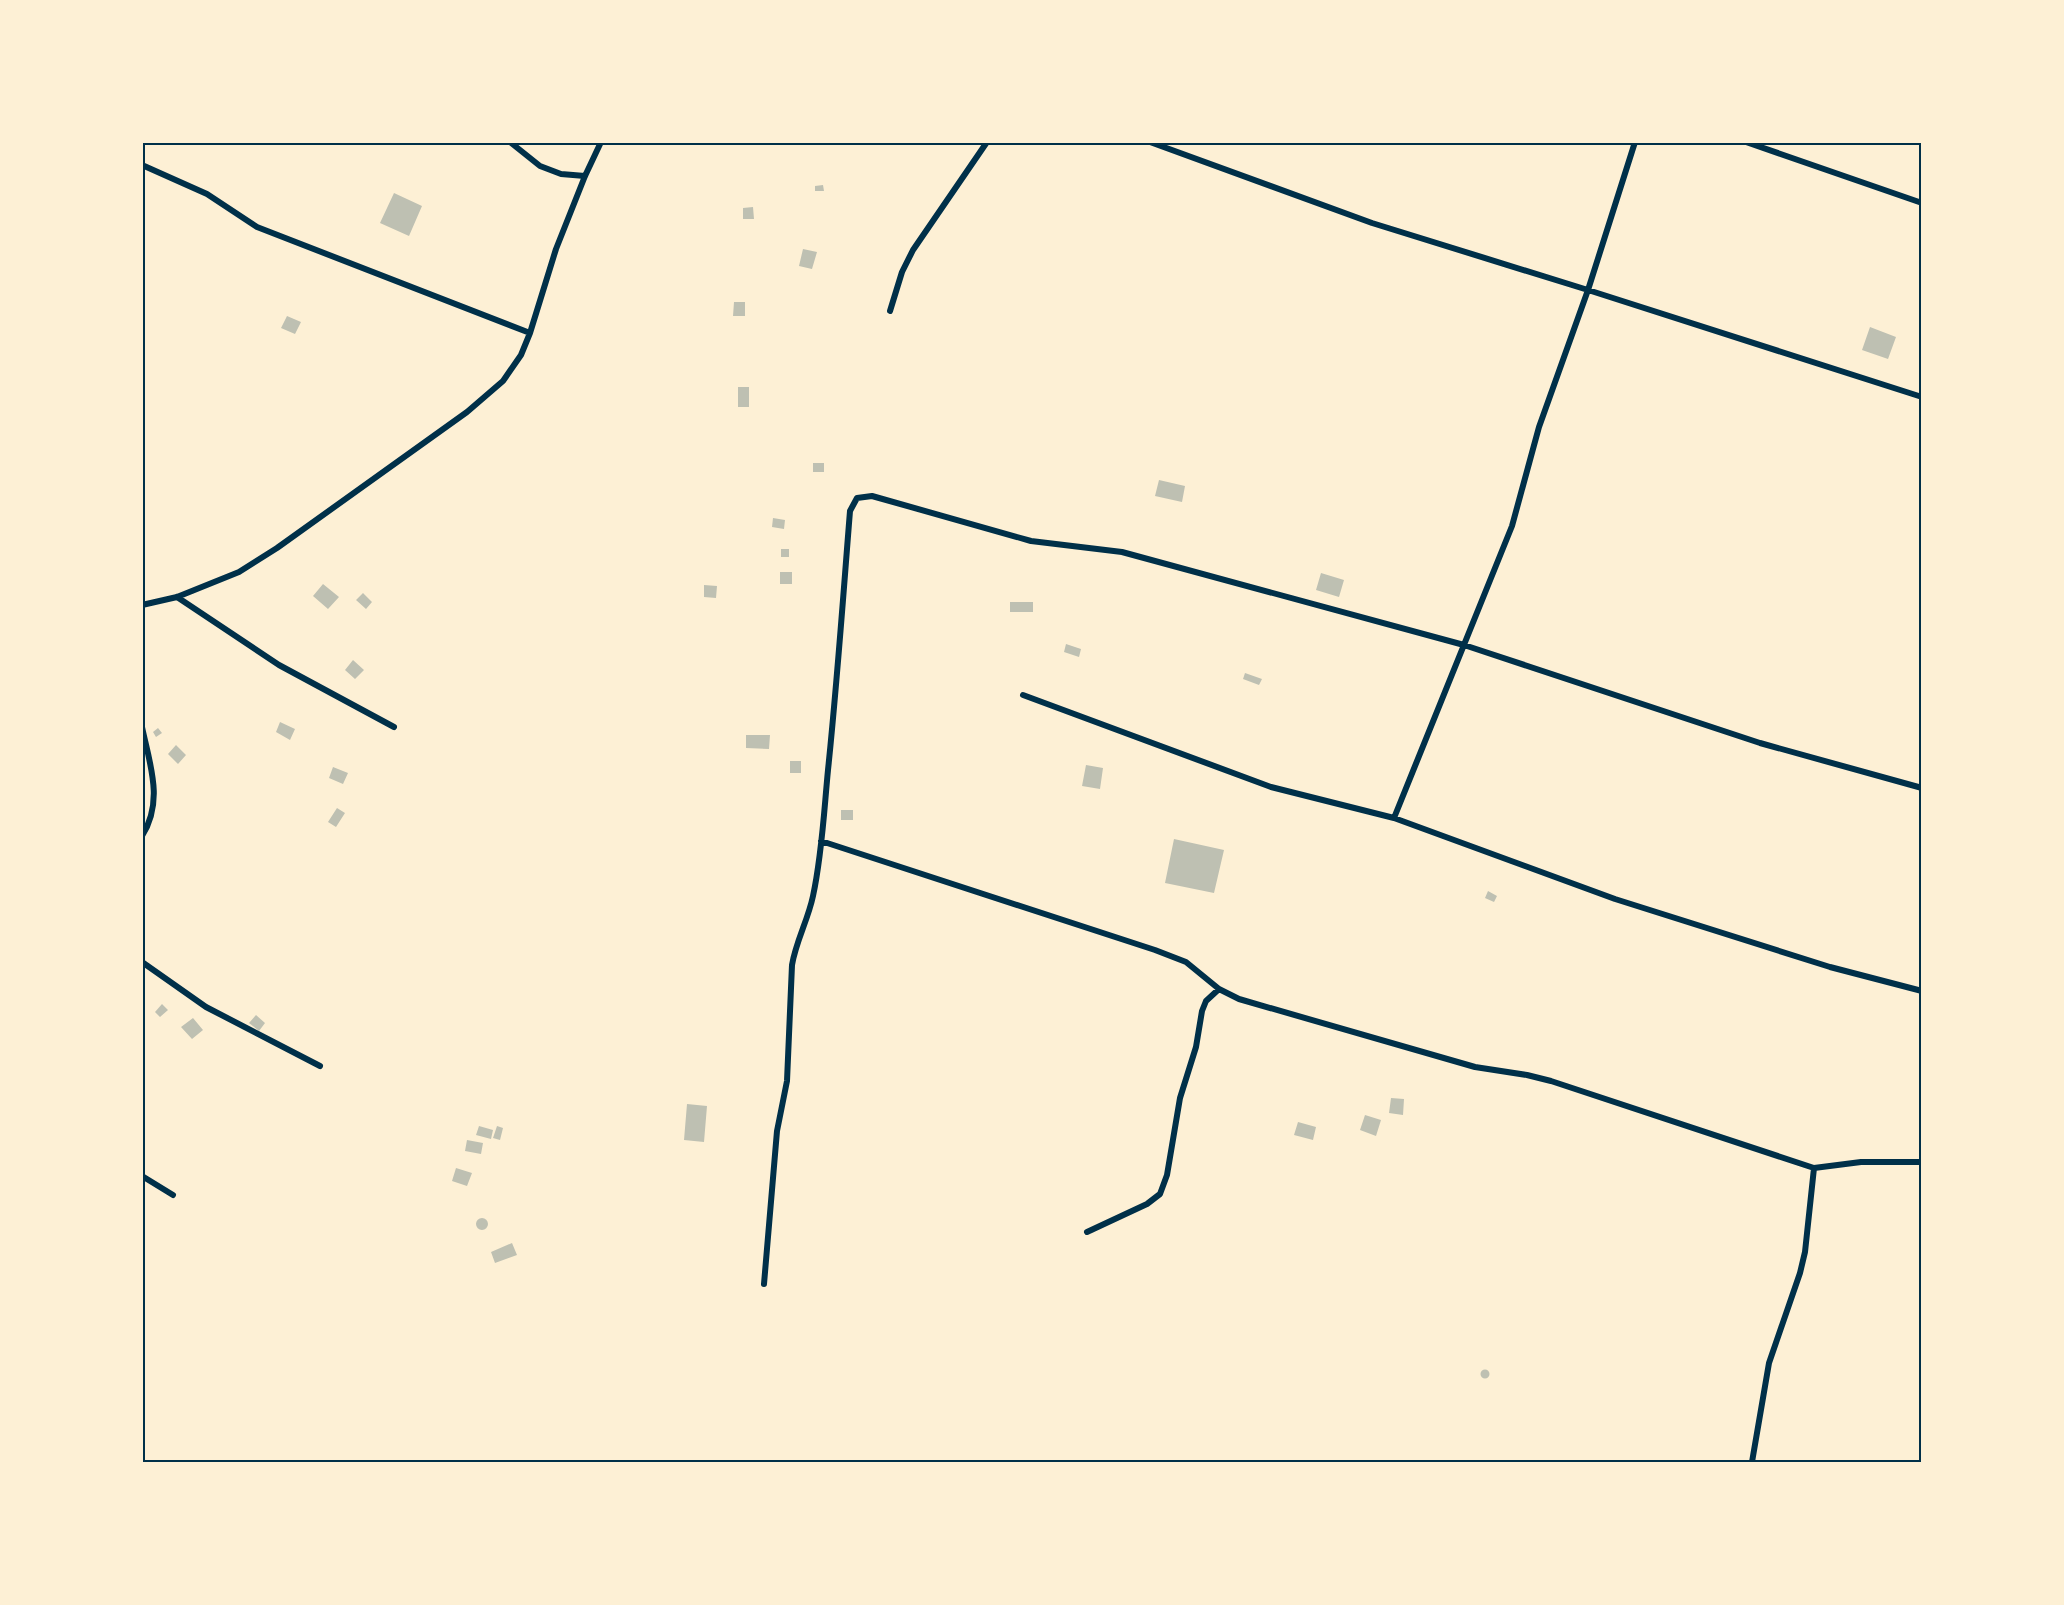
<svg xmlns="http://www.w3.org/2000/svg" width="2064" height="1605" font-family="'Fira Sans Condensed',sans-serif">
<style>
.building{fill:#bec0b2}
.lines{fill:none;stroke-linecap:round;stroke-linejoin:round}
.minor{stroke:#003049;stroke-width:6}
.neatline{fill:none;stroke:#003049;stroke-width:2}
</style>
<rect width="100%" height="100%" fill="#fdf0d5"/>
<!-- building -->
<path class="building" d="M823,185L824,191H815V186Z
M394,193L422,206L409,236L380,223Z
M753,207L754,219H743V208Z
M803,249L817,252L812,269L799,266Z
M734,302H745V316H733Z
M287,316L301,322L295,334L281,328Z
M1870,327L1896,337L1888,359L1862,350Z
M738,387H749V407H738Z
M813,463H824V472H813Z
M1159,480L1185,486L1182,502L1155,496Z
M773,518L785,520L784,529L772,527Z
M781,549H789V557H781Z
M780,572H792V584H780Z
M1321,573L1344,580L1339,597L1316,590Z
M323,584L339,597L328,609L313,596Z
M704,585L717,586L716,598L704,597Z
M363,593L372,602L366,609L356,600Z
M1010,602H1033V612H1010Z
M1066,644L1081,649L1079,657L1064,652Z
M353,660L364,670L355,679L345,670Z
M1245,673L1262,679L1259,685L1243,679Z
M280,722L295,729L290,740L276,732Z
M158,728L162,733L156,737L153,732Z
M746,735H770L769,749L746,748Z
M176,745L186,755L178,764L168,754Z
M790,761H801V773H790Z
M1086,765L1103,768L1100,789L1082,786Z
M333,767L348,773L343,784L329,778Z
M337,808L345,813L336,827L328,822Z
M841,810H853V820H841Z
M1174,839L1224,850L1214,893L1165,883Z
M1488,891L1497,896L1494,902L1485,898Z
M162,1004L168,1010L160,1017L155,1012Z
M256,1015L265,1023L259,1031L249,1023Z
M193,1018L203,1030L192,1039L181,1027Z
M1391,1098L1404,1099L1403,1115L1389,1113Z
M687,1104L707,1106L704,1142L684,1140Z
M1365,1115L1381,1120L1376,1136L1360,1130Z
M1298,1122L1316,1127L1313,1140L1294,1135Z
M479,1126L493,1130L491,1139L476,1135Z
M497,1126L503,1128L500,1140L493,1138Z
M467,1140L483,1143L481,1154L465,1151Z
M456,1168L472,1173L467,1186L452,1181Z
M476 1224a6 6 0 1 1 12 0a6 6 0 1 1-12 0Z
M512,1243L517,1255L495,1263L491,1252Z
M1480.5 1374a4.5 4.5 0 1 1 9 0a4.5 4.5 0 1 1-9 0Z"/>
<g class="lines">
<!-- minor -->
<path class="minor" d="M510,142L540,166L561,174L585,176
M1150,142L1372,223L1588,290L1922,397
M1746,142L1922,203
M142,165L207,194L257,227L530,333
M890,311L902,272L913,250L987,142
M177,597L279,665L394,727
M142,605L177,597L239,572L277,548L467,412L503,381L521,355L530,333L556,249L585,176L601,142
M1023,695L1271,787L1394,818L1615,899L1830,967L1922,991
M142,727C150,765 164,801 142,836
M1394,818L1512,526L1539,427L1588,290L1635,142
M821,841L1155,950L1186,962L1219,989L1239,999L1475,1067L1527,1075L1551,1081L1814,1168L1861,1162H1922
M142,962L206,1007L320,1066
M142,1176L173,1195
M1087,1232L1147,1204L1160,1194L1167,1175L1180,1098L1196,1047L1202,1011L1206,1001L1219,989
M764,1284L777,1131L787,1081L792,965C796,941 808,920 813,896C822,855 824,811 828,770C837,684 843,598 850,511L857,498L872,496L1031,541L1122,552L1464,645L1760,743L1922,788
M1752,1462L1769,1363L1800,1273L1805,1252L1814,1168"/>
</g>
<!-- border -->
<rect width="2064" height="1605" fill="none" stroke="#fdf0d5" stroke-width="288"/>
<rect x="144" y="144" width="1776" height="1317" class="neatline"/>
</svg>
